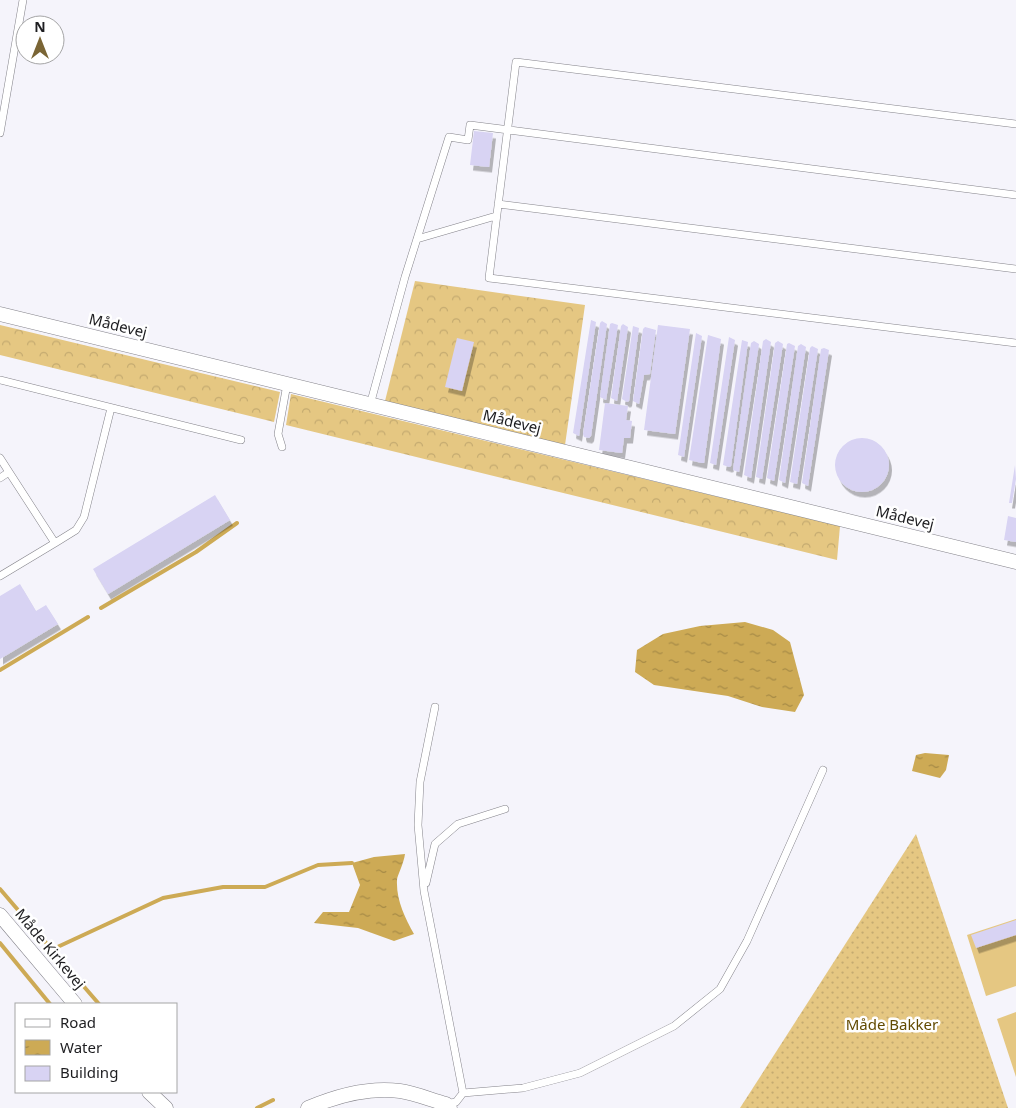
<svg xmlns="http://www.w3.org/2000/svg" width="1016" height="1108" font-family="'Noto Sans',sans-serif">
<style>
.grass{fill:url(#grass-dots)}
.forest{fill:url(#forest-crowns)}
.garden{fill:#e5c782}
.water{fill:url(#water-ripples)}
.lines{fill:none;stroke-linecap:round;stroke-linejoin:round}
.stream{stroke:#cdaa55;stroke-width:4}
.building{fill:#d8d3f3;filter:url(#shadow)}
.lane-casing{stroke:#84838a;stroke-width:8}
.street-casing{stroke:#84838a;stroke-width:15}
.lane{stroke:#fff;stroke-width:7}
.street{stroke:#fff;stroke-width:14}
.labels{text-anchor:middle;stroke-width:5;stroke-linejoin:round;paint-order:stroke}
.street-label{font-size:15px;fill:#1e1e21;stroke:#fff}
.park-label{font-size:15px;fill:#624a02;stroke:#fff}
</style>
<defs>
<pattern id="grass-dots" width="8" height="8" patternUnits="userSpaceOnUse" patternTransform="scale(1.25)"><rect width="8" height="8" fill="#e5c782"/><path d="M2 2h.1M6 6h.1" fill="none" stroke="#c4aa70" stroke-width="1.8" stroke-linecap="round"/></pattern>
<pattern id="forest-crowns" width="20" height="18" patternUnits="userSpaceOnUse" patternTransform="scale(1.25)"><rect width="20" height="18" fill="#e5c782"/><path d="M2 6a3 3 0 1 1 6 0M12 15a3 3 0 1 1 6 0" fill="none" stroke="#c4aa70"/></pattern>
<pattern id="water-ripples" width="26" height="14" patternUnits="userSpaceOnUse" patternTransform="scale(1.25)"><rect width="26" height="14" fill="#cdaa55"/><path d="M2 4q2-2 4 0t4 0M15 11q2-2 4 0t4 0" fill="none" stroke="#a68a46"/></pattern>
<filter id="shadow"><feDropShadow dx="3" dy="5.5" stdDeviation="0" flood-color="#0004"/></filter>
</defs>
<rect width="100%" height="100%" fill="#f5f4fb"/>
<!-- grass -->
<path class="grass" d="M916,834L1008,1108H740Z"/>
<!-- forest -->
<path class="forest" d="M415,281L585,305L565,445L385,401Z
M0,325L280,392L274,422L0,355Z
M291,394L840,526L837,560L286,425Z"/>
<!-- garden -->
<path class="garden" d="M1016,919V986L986,996L967,935Z
M1016,1012V1077L997,1019Z"/>
<!-- water -->
<path class="water" d="M745,622L773,630L790,642L804,695L795,712L762,707L728,696L654,685L635,672L637,650L663,634L700,626Z
M925,753L949,755L946,770L940,778L912,771L916,755Z
M405,854C404,863 397,876 397,880C396,900 405,918 414,934L394,941L358,928L314,923L323,912H349L360,885L352,863L374,857Z"/>
<g class="lines">
<!-- stream -->
<path class="stream" d="M101,608L196,552L237,523
M0,670L88,617
M0,889L30,924
M41,937L99,1004
M0,943L50,1004
M51,950L163,898L223,887H265L318,865L352,863
M257,1108L273,1100"/>
</g>
<!-- building -->
<path class="building" d="M474,131L493,133L489,167L470,165Z
M591,320L596,322L579,436L573,433Z
M602,321L607,324L591,436L589,438L584,437L583,434L600,323Z
M612,323L618,325L606,400L600,397L610,324Z
M623,324L628,327L617,401L611,398L621,326Z
M658,325L690,329L675,434L644,430Z
M633,326L639,328L629,401L627,402L622,399Z
M645,327L656,330L650,374L644,375L639,404L633,401L643,329Z
M696,333L702,336L684,457L678,455Z
M708,335L721,339L704,463H702L689,460Z
M729,337L735,340L716,465L710,463Z
M457,338L474,342L462,391L445,387Z
M766,339L771,342L751,478L744,475L763,341Z
M742,340L748,342L731,466L729,467L723,465Z
M754,341L759,344L739,472L733,470L751,343Z
M778,341L783,344L762,479L756,477L775,343Z
M789,343L795,346L774,481L767,478L787,344Z
M801,344L806,347L785,483L779,480L798,346Z
M812,346L818,349L797,484L790,482L810,348Z
M824,348L829,350L808,486L802,483L821,349Z
M605,403L628,406L626,420L632,421L630,438H624L622,453L599,450Z
M835 465a27 27 0 1 1 54 0a27 27 0 1 1-54 0Z
M1015,465L1016,479L1012,503H1009Z
M215,495L230,520L108,594L93,569Z
M1008,516L1016,518V542L1004,540Z
M20,584L36,611L46,605L58,624L0,659V596Z
M1016,920V935L976,948L971,935Z"/>
<g class="lines">
<!-- lane casing -->
<g class="lane-casing">
<path id="lane" d="M1016,124L516,62L489,278L1016,343
M0,133L23,0
M498,204L1016,269
M417,239L496,216
M0,380L241,440
M370,405L405,277L449,137L468,140L470,125L1016,195
M282,447L278,434L287,384
M0,458L9,472
M0,478L9,472L55,543L0,576
M55,543L76,530L84,517L111,408
M435,707L420,782L418,825L424,891L463,1093L523,1088L580,1073L674,1026L720,989L747,941L823,770
M426,883L435,844L458,824L505,809
M446,1104L456,1102L463,1093"/>
</g>
<!-- street casing -->
<g class="street-casing">
<path id="street" d="M0,314L1016,562
M0,915L75,1004
M149,1092L166,1108
M308,1108C336,1096 370,1087 400,1091C415,1093 431,1100 446,1104L450,1108"/>
</g>
<!-- lane -->
<use href="#lane" class="lane"/>
<!-- street -->
<use href="#street" class="street"/>
</g>
<g class="labels">
<!-- street labels -->
<g class="street-label">
<text transform="translate(118 326) rotate(14)" y="5">Mådevej</text>
<text transform="translate(512 422) rotate(14)" y="5">Mådevej</text>
<text transform="translate(905 518) rotate(14)" y="5">Mådevej</text>
<text transform="translate(50 949) rotate(50)" y="5">Måde Kirkevej</text>
</g>
<!-- park labels -->
<g class="park-label">
<text x="892" y="1030">Måde Bakker</text>
</g>
</g>
<!-- legend -->
<rect x="15" y="1003" width="162" height="90" fill="#ffffff" stroke="#a5a5a6"/>
<rect x="25" y="1019" width="25" height="8" fill="#ffffff" stroke="#a5a5a6"/>
<text x="60" y="1028" font-size="15" fill="#1e1e21">Road</text>
<rect x="25" y="1040" width="25" height="15" fill="url(#water-ripples)" stroke="#a5a5a6"/>
<text x="60" y="1053" font-size="15" fill="#1e1e21">Water</text>
<rect x="25" y="1066" width="25" height="15" fill="#d8d3f3" stroke="#a5a5a6"/>
<text x="60" y="1078" font-size="15" fill="#1e1e21">Building</text>
<!-- north arrow -->
<g transform="translate(40 40)"><circle r="24" fill="#ffffff" stroke="#a5a5a6"/>
<path d="M0-4L9 19L0 12L-9 19Z" fill="#7a6535"/>
<text y="-8" font-size="14" font-weight="bold" text-anchor="middle" fill="#1e1e21">N</text>
</g>
</svg>
